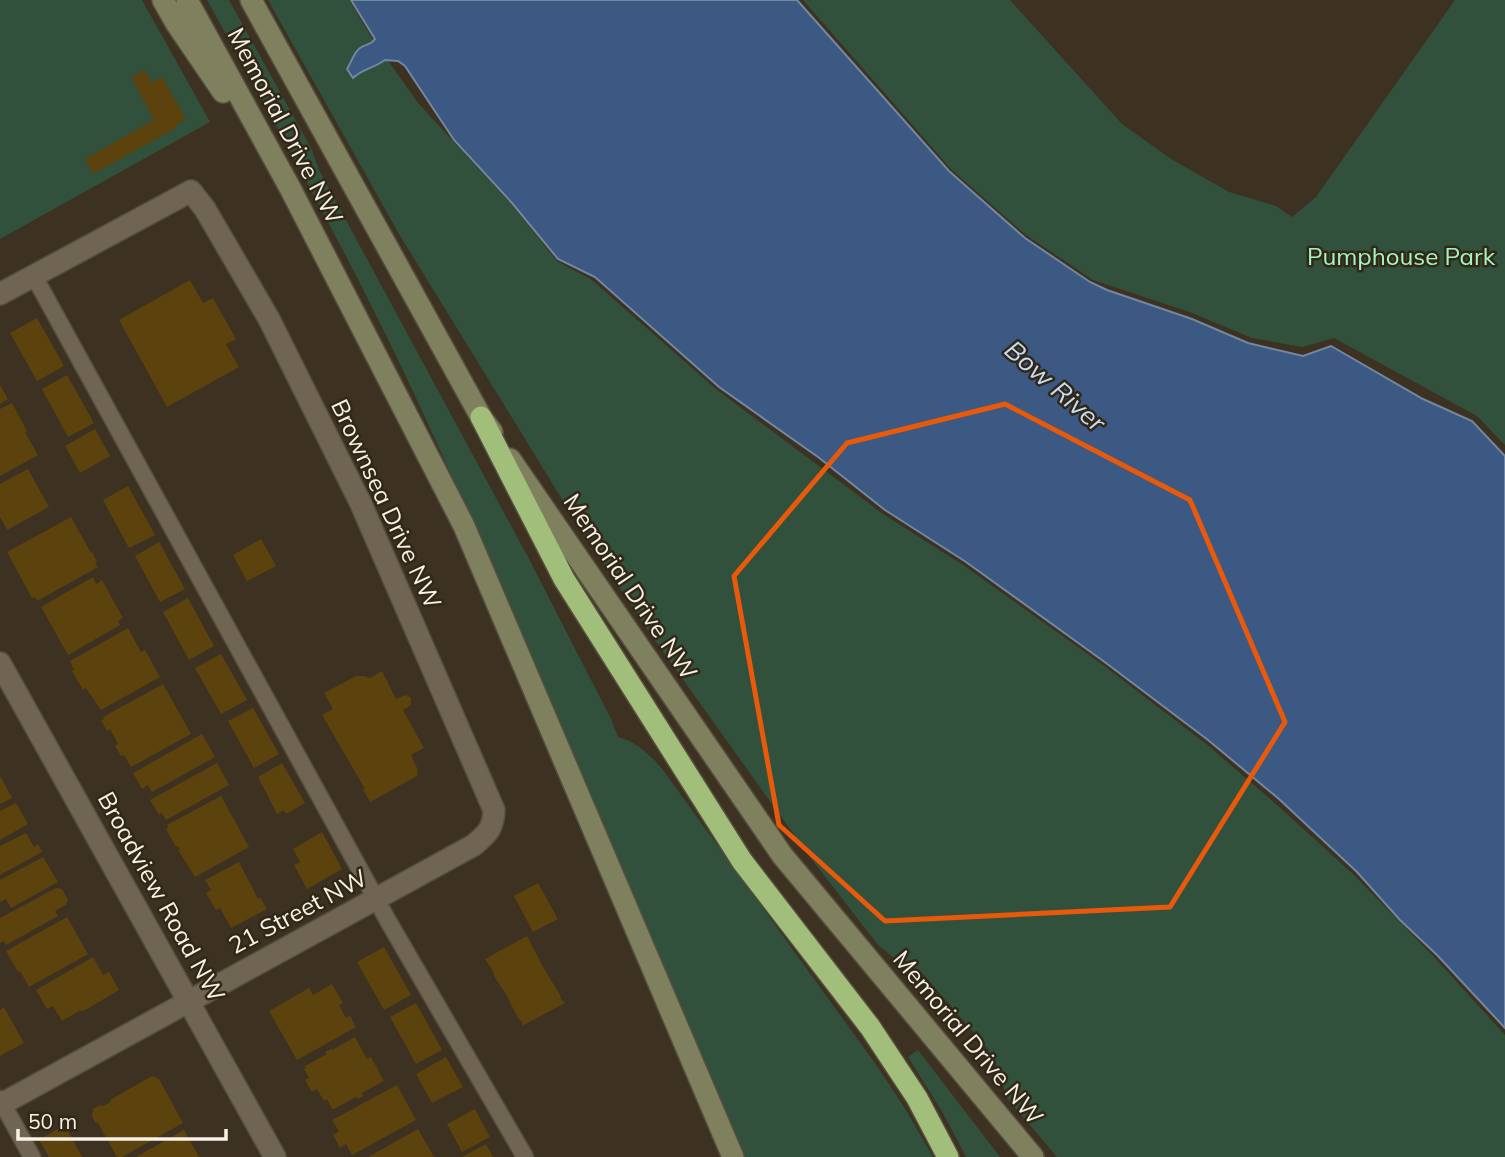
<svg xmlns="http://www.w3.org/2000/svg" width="1505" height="1157" font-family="Mulish,sans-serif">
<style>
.green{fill:#31513d}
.water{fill:#3b5982;stroke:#7487a0;stroke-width:2}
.building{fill:#5c420c}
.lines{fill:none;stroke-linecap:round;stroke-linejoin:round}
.lane-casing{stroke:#564e3e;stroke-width:19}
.street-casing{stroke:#564e3e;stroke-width:24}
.secondary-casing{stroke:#564e3e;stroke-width:24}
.highway-casing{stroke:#564e3e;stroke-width:24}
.lane{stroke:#706552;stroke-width:16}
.street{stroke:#706552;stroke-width:21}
.secondary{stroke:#7f805e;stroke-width:21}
.highway{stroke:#a1be7a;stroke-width:21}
.marked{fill:none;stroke:#e8590c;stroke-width:5;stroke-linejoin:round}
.labels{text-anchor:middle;stroke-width:5;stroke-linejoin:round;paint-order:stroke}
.street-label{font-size:24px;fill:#f8f2e7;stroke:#322817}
.park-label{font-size:24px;fill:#a3f4c1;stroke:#322817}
.water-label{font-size:26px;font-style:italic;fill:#c7dbf5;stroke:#322817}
</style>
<rect width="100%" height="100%" fill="#3d3221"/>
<!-- green -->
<path class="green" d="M0,0H142L210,122L0,239Z
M207,0H229L311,148L320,172L529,559L611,719L618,737C636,741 651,756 663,770L877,1066L906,1110L933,1157H743C697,1049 651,941 605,832C540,677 474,521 402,368C342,243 274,121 207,0Z
M268,0H349L372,38L418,103L511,204L557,261L592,280L717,390L883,514L963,565L1103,665L1205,743L1276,804L1354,875L1434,957L1505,1035V1157H1057L1007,1098L995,1061L987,1048L924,975L894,958L878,945L810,857L654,639L576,522L399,234Z
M803,0H1010L1122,124L1171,159L1229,192L1276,206L1292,217L1316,197L1455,0H1505V445L1477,416L1334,338L1302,347L1252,338L1192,313L1093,280L1026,235L951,169Z
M918,1050L1000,1157H966L943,1113L908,1057Z"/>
<!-- water -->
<path class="water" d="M351,0H797L949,171L1025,238L1090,282L1107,290L1192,319L1248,343L1303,356L1331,346L1423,399L1472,421L1505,456V1028L1437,955L1400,920L1357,872L1279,799L1208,740L1106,663L966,562L885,510L818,457L719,387L595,277L558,259L512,203L454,140L405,66L398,61L385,60C374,68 362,69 353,78L347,69C351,63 354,52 360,48C367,43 370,46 375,39Z"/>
<!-- building -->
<path class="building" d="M145,70L152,83L162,77L186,119L175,126L176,128L93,174L85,159L154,120L131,77Z
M190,280L203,303L213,298L236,339L226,344L239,367L167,407L119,320Z
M37,318L64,366L37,381L10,333Z
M67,375L94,423L68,437L42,389Z
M0,385L8,399L0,404Z
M12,403L27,431L25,432L38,455L0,476V409Z
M95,429L110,456L80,473L65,446Z
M28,469L49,507L7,530L0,517V484Z
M128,486L155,535L129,548L103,500Z
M71,517L91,553L92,552L97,561L95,562L98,567L37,601L35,597L32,598L7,552Z
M261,539L276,566L247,581L233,555Z
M159,542L185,589L160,602L135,556Z
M93,577L96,584L102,580L123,618L118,621L120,625L68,655L41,607Z
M188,598L214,646L189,660L163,612Z
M128,628L141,652L145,650L160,677L101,710L86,688L83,690L72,671L74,670L70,661Z
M221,654L247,700L221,714L195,668Z
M382,671L396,699L406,695L411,698V705L403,710L424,748L411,755L418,770L417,776L370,802L363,789H365L322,715L333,709L324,693L356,676H364L370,678Z
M163,684L191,734L131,767L124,755L121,756L115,746L118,744L110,729L107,731L101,720L104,719L103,717Z
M253,708L279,754L254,768L228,721Z
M202,734L215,757L152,792L148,785L142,789L133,773Z
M217,763L229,785L166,820L162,813L159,815L150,800Z
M282,763L305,803L286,814L284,810L277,814L258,777Z
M0,776L12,798L0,804Z
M221,796L249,847L195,877L178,850L180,849L178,846L176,847L166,829L168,828L167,825Z
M16,803L28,824L0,840V811Z
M322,832L342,869L307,889L294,865L300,862L293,849Z
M26,833L34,847L38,844L42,852L0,875V846Z
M43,857L58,882L11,908L6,899L0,902V880Z
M239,862L258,899L260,897L267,909L231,928L220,908L216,910L206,893L211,890L205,880Z
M538,883L558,919L533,932L514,896Z
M56,888L62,889L68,900L66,905L55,911L58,916L6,945L4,941L0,943V918Z
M67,917L88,954L29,987L20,971L18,972L6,951Z
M527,936L542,965L560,995L561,999L565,1003L522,1026V1022L518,1018L507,996L494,976L493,971L485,959Z
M384,947L411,995L384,1010L357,962Z
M93,957L103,975L109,972L119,990L82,1012L81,1010L62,1021L53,1006L47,1009L36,990Z
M332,984L343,1003L339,1005L346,1018L350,1016L356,1027L297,1060L269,1011L309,988L313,995Z
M416,1003L442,1050L416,1064L390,1017Z
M4,1007L24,1043L0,1056V1010Z
M355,1037L367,1059L371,1057L384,1081L362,1093L363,1096L358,1099L356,1097L334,1109H332L327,1099L324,1101L317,1089L312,1092L305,1080L309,1078L304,1069L306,1068L305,1066L327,1054L325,1052L331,1049L332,1050Z
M446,1057L463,1087L432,1103L416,1074Z
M152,1076L159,1079L183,1123L122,1157H117L98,1123L95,1122L92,1116L93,1109L100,1105L103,1106L111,1102L110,1100Z
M397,1085L416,1120L352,1155L346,1144L340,1148L333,1135L339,1131L332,1120Z
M475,1109L490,1137L462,1152L447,1124Z
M65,1125L82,1157H49L39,1140Z
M418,1129L434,1157H368Z
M184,1130L199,1157H136Z
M486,1144L493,1157H462Z"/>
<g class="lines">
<!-- lane casing -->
<g class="lane-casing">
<path id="lane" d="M34,276L387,919L525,1157
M0,1099L32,1157"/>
</g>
<!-- street casing -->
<g class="street-casing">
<path id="street" d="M0,294L191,191L205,209L269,319L361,504L494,810C493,829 488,833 474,845L0,1105
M0,663L275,1157"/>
</g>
<!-- secondary casing -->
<g class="secondary-casing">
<path id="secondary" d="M163,0L176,23L223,92
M187,0L290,188L464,526L733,1157
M251,0L481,417L492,432
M510,459L782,855L1033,1157"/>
</g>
<!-- highway casing -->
<g class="highway-casing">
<path id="highway" d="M481,417L564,579L742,861L870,1027L917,1098L948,1157"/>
</g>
<!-- lane -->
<use href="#lane" class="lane"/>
<!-- street -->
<use href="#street" class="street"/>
<!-- secondary -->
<use href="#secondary" class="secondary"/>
<!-- highway -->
<use href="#highway" class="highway"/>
</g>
<!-- marked area -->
<path class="marked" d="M1005,404L1190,500L1285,722L1170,907L885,921L779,825L734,576L847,443Z"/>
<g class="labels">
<!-- street labels -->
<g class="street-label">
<text transform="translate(285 126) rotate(62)" y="8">Memorial Drive NW</text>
<text transform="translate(386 504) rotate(65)" y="8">Brownsea Drive NW</text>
<text transform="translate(630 587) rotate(56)" y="8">Memorial Drive NW</text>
<text transform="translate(161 897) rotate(61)" y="8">Broadview Road NW</text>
<text transform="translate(298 912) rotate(-28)" y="8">21 Street NW</text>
<text transform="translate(968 1038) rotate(50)" y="8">Memorial Drive NW</text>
</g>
<!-- park labels -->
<g class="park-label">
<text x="1401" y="265">Pumphouse Park</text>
</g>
<!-- water labels -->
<g class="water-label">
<text transform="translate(1055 386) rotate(41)" y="9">Bow River</text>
</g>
</g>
<!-- scale -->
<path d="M18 1129v10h208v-10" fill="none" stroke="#f8f2e7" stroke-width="3.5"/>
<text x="28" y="1129" font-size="21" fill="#f8f2e7" stroke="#322817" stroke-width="5" paint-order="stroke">50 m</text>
</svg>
